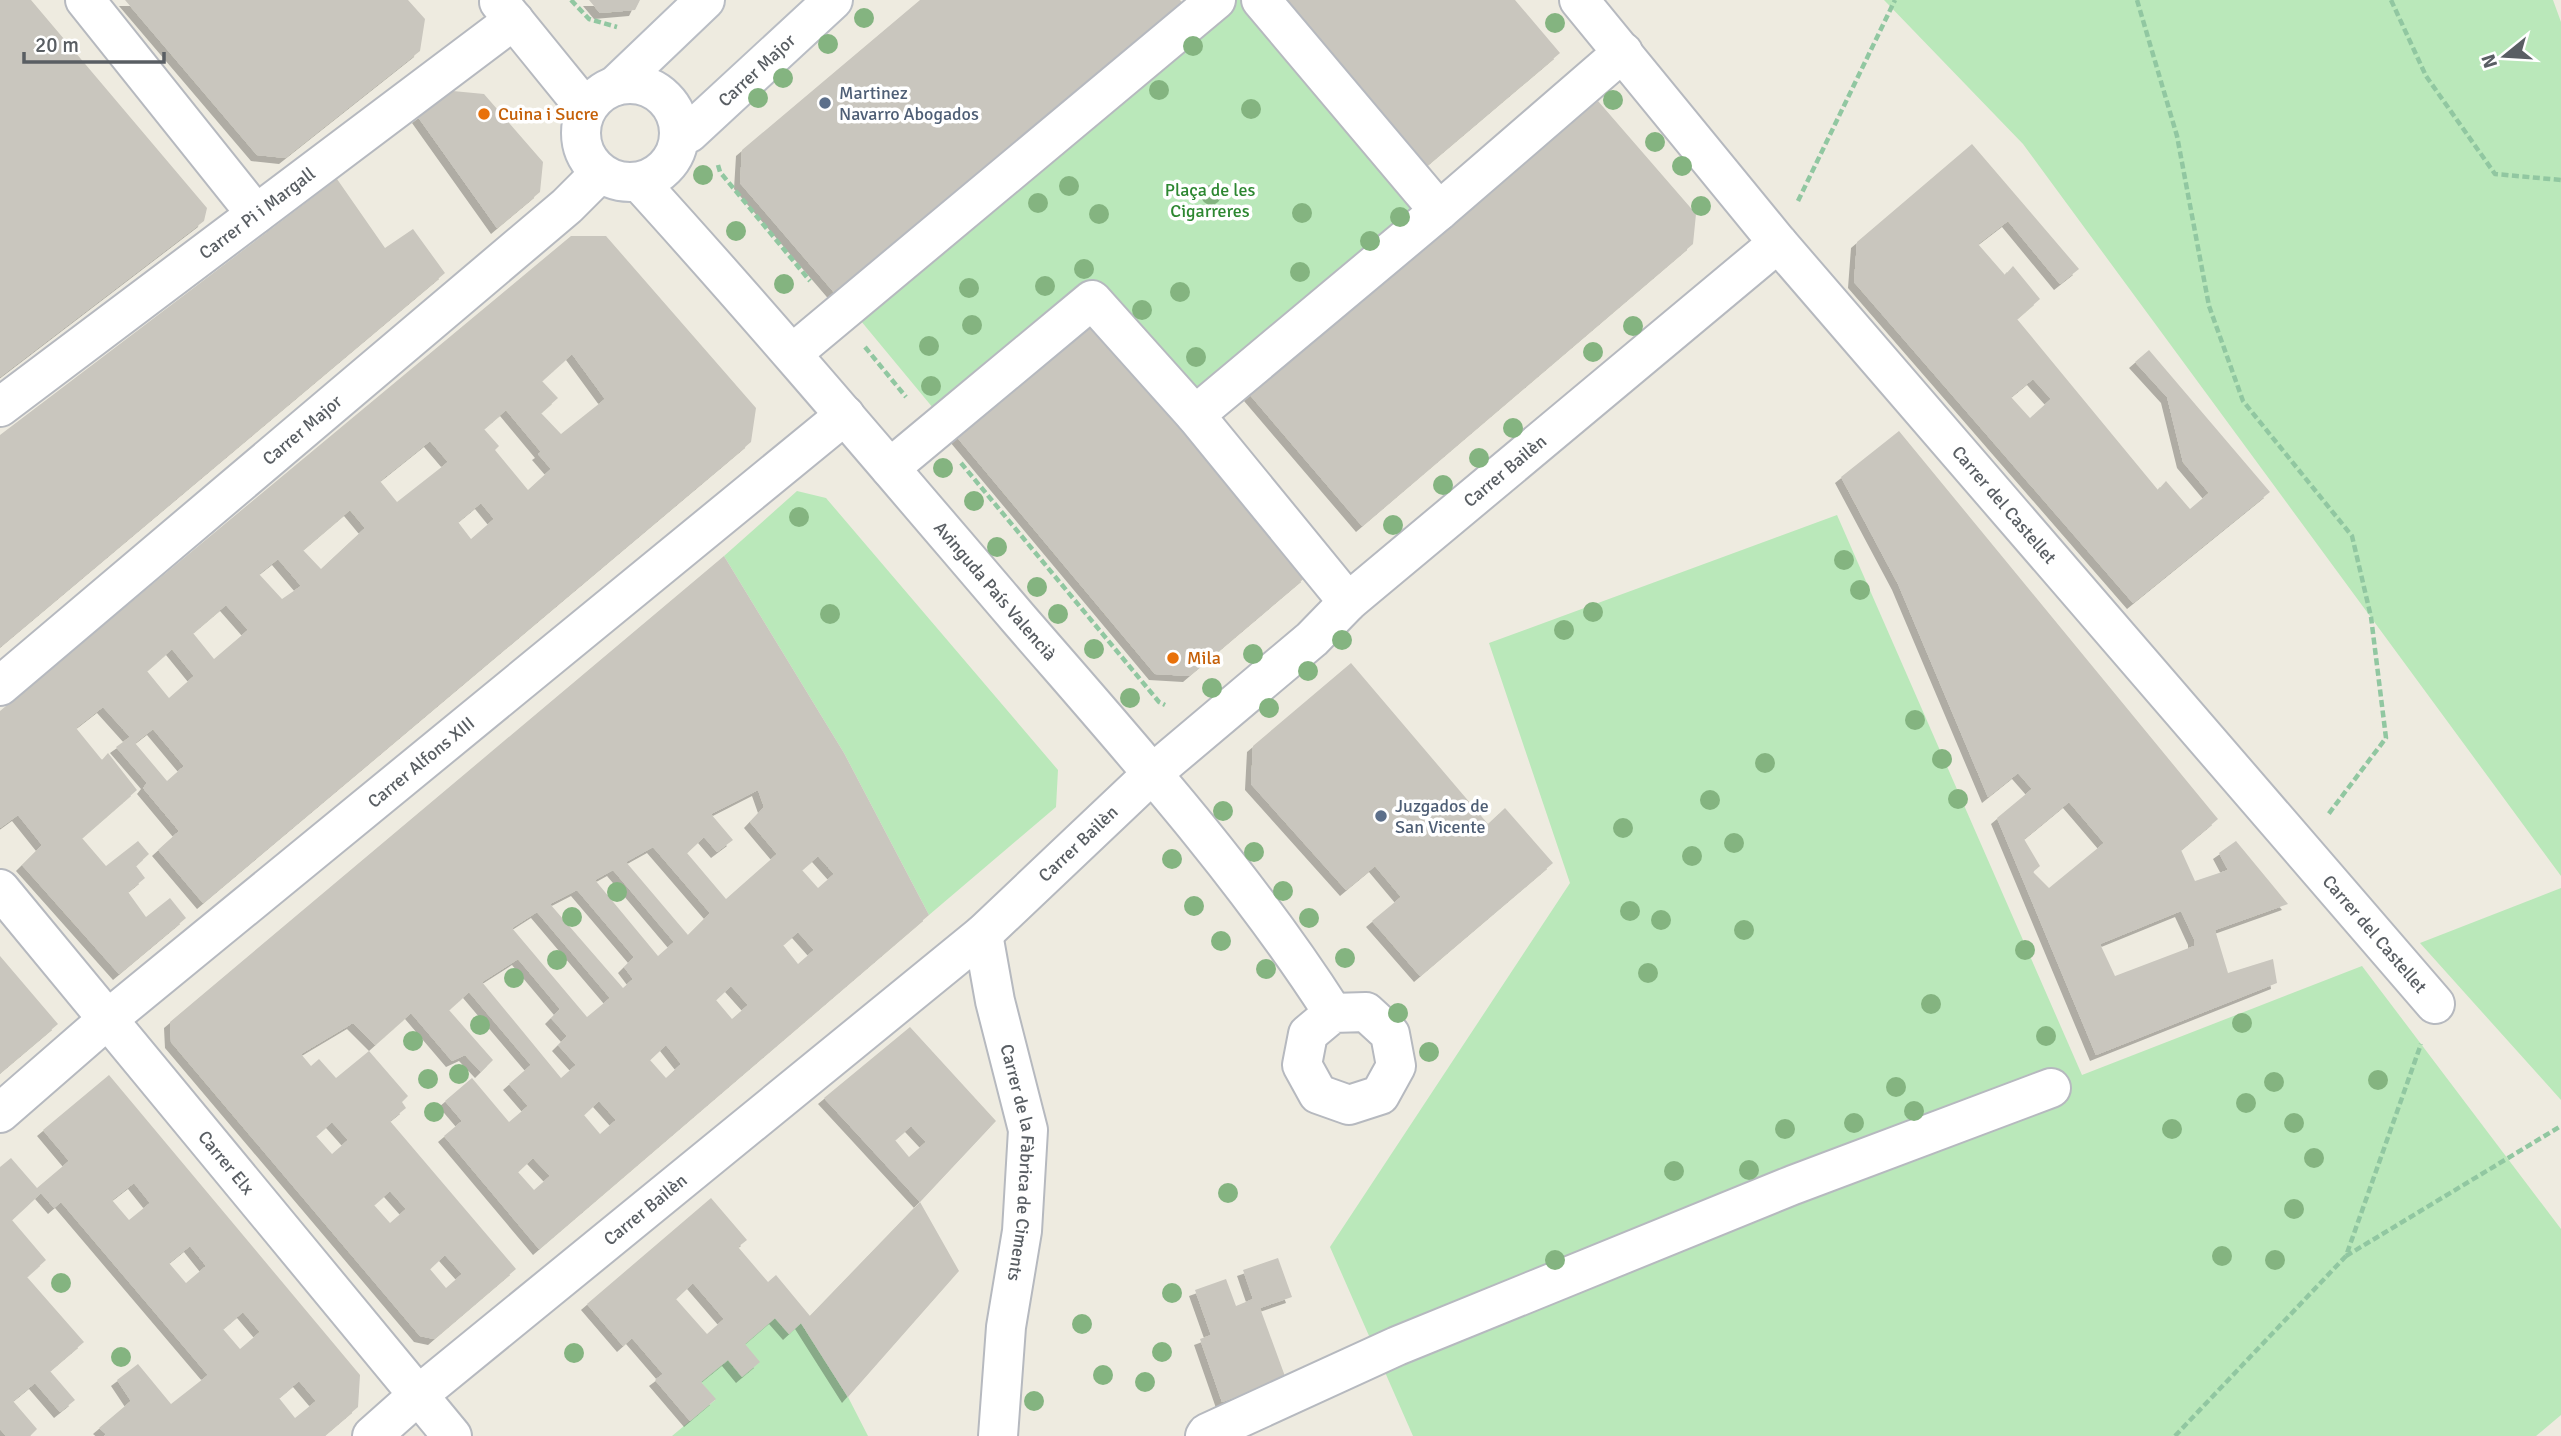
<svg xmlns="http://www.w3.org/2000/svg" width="2561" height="1436" font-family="Signika,sans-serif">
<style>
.green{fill:#bae8ba}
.building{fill:#c9c6be;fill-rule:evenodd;filter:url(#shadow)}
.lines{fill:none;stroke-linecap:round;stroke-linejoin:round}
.street-casing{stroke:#b6b9bf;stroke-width:42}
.secondary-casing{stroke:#b9bdc4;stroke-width:42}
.path{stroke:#91c7a1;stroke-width:4.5;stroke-dasharray:7 3.5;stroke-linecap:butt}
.street{stroke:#fff;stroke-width:38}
.secondary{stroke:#fff;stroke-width:38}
.tree{fill:#84b480}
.service-dot{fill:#5c6f8a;stroke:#fff;stroke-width:2.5}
.food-dot{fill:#e8710a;stroke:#fff;stroke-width:2.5}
.labels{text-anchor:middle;stroke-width:7;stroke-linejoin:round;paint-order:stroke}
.street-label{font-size:18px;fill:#595e63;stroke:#fff}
.service-label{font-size:18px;fill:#4e5e75;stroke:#fff;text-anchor:start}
.food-label{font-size:18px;fill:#c56008;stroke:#fff;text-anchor:start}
.park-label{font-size:18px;fill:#2d8731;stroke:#fff}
</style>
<defs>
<filter id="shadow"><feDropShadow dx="-6" dy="6" stdDeviation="0" flood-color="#0004"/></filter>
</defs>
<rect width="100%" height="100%" fill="#eeebe0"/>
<!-- green -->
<path class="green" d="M1229,0H1246L1422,208L1195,396L943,420L856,315Z
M1884,0H2553L2561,22V876L2023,144Z
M797,491L826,498L1058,770L1056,807L929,915L844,753L724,556Z
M1837,515L2082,1075L2362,966L2561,1229V1415L2536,1436H1413L1330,1247L1570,883L1489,643Z
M2561,888V1100L2420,943Z
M775,1318L789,1334L801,1323L848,1397L868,1436H672L715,1400L701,1382Z"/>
<!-- building -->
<path class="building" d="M0,0H31L207,208L204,221L0,377Z
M125,0H408L425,19L420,51L285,158L257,155Z
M589,0H640L635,10L600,13Z
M920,0H1180L1186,7L838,297L740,183L742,150Z
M1280,0H1515L1560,53L1423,169Z
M453,91L484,94L543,162L540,192L497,228L418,117Z
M1598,101L1696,214L1693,244L1362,526L1250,395Z
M1972,144L2079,269L2060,284L2008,221L1978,244L2005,275L2013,266L2040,299L2017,319L2158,490L2166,481L2190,509L2209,493L2183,462L2167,397L2135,362L2149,350L2270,492L2133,603L1854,282L1857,242ZM2033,379L2051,399L2030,418L2011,397Z
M337,179L385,248L413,229L445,273L0,647V435Z
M571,236H606L756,408L751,442L203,903L158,850L179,831L143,788L147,783L116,747L130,737L103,707L76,728L102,760L108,753L137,790L82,838L106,866L138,841L149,854L136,866L145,878L128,892L146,917L170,898L186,918L119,974L22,865L42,845L18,815L0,828V711ZM572,354L605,399L561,434L541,413L558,398L542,381ZM506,410L541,452L538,454L551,469L528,490L495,450L499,446L484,429ZM430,441L448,462L397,502L380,481ZM481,503L494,519L471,539L458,522ZM350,510L365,528L321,569L303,550ZM278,559L301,586L282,599L259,574ZM226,605L248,630L214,659L193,633ZM172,649L194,676L169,698L147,671ZM153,729L184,766L167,781L135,743Z
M1087,315L1307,576L1189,676L1155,674L951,430Z
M1899,431L2218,819L2181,850L2195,881L2228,870L2219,853L2236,841L2288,904L2215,930L2228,973L2273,959L2277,983L2096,1055L1997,818L2032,789L2018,773L1988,797L1898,584L1841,477ZM2069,802L2104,843L2049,888L2033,872L2040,866L2024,839ZM2181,911L2194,939V946L2115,976L2100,944Z
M724,556L844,753L929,915L539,1249L444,1136L462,1121L445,1101L472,1078L509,1122L528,1106L509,1084L531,1065L469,992L449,1010L493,1060L481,1072L465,1055L452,1061L411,1013L375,1045L353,1023L301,1054L311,1066L319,1059L336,1078L369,1051L408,1096L402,1102L406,1108L390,1121L516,1269L434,1339L420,1336L171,1042L170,1022ZM758,790L764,807L750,822L777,854L726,899L687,853L704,837L717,852L733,840L711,814ZM653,847L710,913L688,935L626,862ZM818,856L834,874L818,888L802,870ZM613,870L674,942L658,956L595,880ZM577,890L634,957L624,967L633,979L623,988L550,904ZM537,912L610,998L587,1017L512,928ZM798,932L814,950L798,964L783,945ZM518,959L560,1009L551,1018L567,1036L558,1045L576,1065L561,1078L482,982ZM731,986L748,1005L732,1019L716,1000ZM666,1045L681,1064L666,1078L650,1060ZM599,1101L616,1120L600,1134L584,1115ZM332,1122L348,1140L332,1154L316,1136ZM533,1158L550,1176L534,1190L518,1172ZM390,1191L406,1209L390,1223L374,1205ZM445,1255L462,1274L446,1288L430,1269Z
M1351,663L1488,824L1505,808L1553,863L1420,976L1372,921L1401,897L1375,866L1346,890L1251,784L1253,746Z
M0,956L58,1024L0,1073Z
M910,1027L996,1121L920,1202L824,1098ZM911,1126L926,1142L909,1157L895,1140Z
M109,1075L360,1375L358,1407L324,1436H104L106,1434L99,1428L131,1401L117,1380L138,1364L171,1404L208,1375L61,1202L54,1208L41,1193L12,1220L46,1260L27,1277L84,1342L50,1371L75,1400L60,1412L35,1383L13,1401L37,1429L30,1436H6L0,1429V1167L11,1158L37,1188L69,1161L43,1130ZM134,1183L150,1203L129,1220L112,1200ZM190,1246L206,1266L186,1283L169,1263ZM243,1312L260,1332L240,1349L223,1329ZM299,1381L316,1401L295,1418L279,1398Z
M711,1198L747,1240L738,1247L768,1282L776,1275L810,1316L920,1202L959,1271L848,1397L801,1323L789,1334L775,1318L745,1344L760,1362L742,1377L728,1360L701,1382L716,1399L690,1421L655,1380L663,1374L632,1338L623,1346L587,1304ZM693,1283L724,1319L707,1334L676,1299Z
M1278,1258L1292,1297L1260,1308L1286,1379L1222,1402L1200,1339L1211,1335L1195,1290L1226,1279L1236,1306L1253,1299L1243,1270Z"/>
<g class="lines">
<!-- street casing -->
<g class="street-casing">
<g id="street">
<path d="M85,0L256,214"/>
<path d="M1261,0L1439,211"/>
<path id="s1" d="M1579,0L1778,243L2435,1004"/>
<path d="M499,2L586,109"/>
<path id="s2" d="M640,183C769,325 893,472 1018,618C1128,745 1242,871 1333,1013"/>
<path d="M793,353L1216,0"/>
<path id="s3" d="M0,407L514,20"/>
<path d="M1195,415L1439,211L1623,52"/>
<path d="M890,468L1092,300L1195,415L1348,602"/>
<path id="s4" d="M0,686L567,206L600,173"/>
<path id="s5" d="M0,889L452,1436"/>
<path id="s6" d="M983,934L995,1001L1028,1130L1022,1231L1006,1327L998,1436"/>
<path d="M1366,1012L1390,1034L1396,1066L1380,1095L1349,1105L1318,1094L1302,1065L1308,1034L1333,1013Z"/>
<path id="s7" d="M0,1113L108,1019L845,415"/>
<path id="s8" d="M372,1436L417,1396L983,934L1153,773L1312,639L1348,602L1778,243"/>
<path d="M1205,1436L1207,1433L1397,1346L1793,1185L2051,1088"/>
</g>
</g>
<!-- secondary casing -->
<g class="secondary-casing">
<g id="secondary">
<circle cx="630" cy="133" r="49"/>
<path d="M615,86L705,0"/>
<path id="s9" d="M679,137L689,133L833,0"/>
</g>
</g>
<!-- path -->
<path class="path" d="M571,0L589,19L617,27
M2137,0L2177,136L2209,306L2243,401L2352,536L2371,617L2386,738L2327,816
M2391,0L2426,76L2495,174L2561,180
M718,165L720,172L810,281
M1798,201L1895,0
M865,347L906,397
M961,463L1159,702L1165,705
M2346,1256L2561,1126
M2175,1436L2346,1256L2421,1044"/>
<!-- street -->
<use href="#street" class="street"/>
<!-- secondary -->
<use href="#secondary" class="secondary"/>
</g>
<!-- trees -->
<g class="tree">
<circle cx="864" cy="18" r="10"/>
<circle cx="1555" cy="23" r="10"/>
<circle cx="828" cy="44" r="10"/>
<circle cx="1193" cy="46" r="10"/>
<circle cx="783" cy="78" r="10"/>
<circle cx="1159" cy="90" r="10"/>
<circle cx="758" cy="98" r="10"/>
<circle cx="1613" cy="100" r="10"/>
<circle cx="1251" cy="109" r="10"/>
<circle cx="1655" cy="142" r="10"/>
<circle cx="1682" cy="166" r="10"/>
<circle cx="703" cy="175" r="10"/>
<circle cx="1069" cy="186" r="10"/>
<circle cx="1211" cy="195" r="10"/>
<circle cx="1038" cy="203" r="10"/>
<circle cx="1701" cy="206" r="10"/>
<circle cx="1302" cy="213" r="10"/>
<circle cx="1099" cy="214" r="10"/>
<circle cx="1400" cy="217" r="10"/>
<circle cx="736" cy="231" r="10"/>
<circle cx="1370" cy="241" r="10"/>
<circle cx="1084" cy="269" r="10"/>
<circle cx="1300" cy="272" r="10"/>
<circle cx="784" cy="284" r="10"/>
<circle cx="1045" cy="286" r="10"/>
<circle cx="969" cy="288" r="10"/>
<circle cx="1180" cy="292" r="10"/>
<circle cx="1142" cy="310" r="10"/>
<circle cx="972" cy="325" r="10"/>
<circle cx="1633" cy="326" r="10"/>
<circle cx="929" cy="346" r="10"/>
<circle cx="1593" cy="352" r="10"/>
<circle cx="1196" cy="357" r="10"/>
<circle cx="931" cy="386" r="10"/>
<circle cx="1513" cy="428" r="10"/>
<circle cx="1479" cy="458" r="10"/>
<circle cx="943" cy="468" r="10"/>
<circle cx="1443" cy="485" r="10"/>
<circle cx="974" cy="501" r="10"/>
<circle cx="799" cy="517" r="10"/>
<circle cx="1393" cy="525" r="10"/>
<circle cx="997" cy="547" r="10"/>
<circle cx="1844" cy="560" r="10"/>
<circle cx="1037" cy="587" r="10"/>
<circle cx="1860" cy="590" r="10"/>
<circle cx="1593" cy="612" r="10"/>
<circle cx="830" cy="614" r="10"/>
<circle cx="1058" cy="614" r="10"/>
<circle cx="1564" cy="630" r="10"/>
<circle cx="1342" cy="640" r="10"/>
<circle cx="1094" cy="649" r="10"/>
<circle cx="1253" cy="654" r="10"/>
<circle cx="1308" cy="671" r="10"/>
<circle cx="1212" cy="688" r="10"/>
<circle cx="1130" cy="698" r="10"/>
<circle cx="1269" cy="708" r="10"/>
<circle cx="1915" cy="720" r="10"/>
<circle cx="1942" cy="759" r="10"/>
<circle cx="1765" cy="763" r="10"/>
<circle cx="1958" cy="799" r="10"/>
<circle cx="1710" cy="800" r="10"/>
<circle cx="1223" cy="811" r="10"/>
<circle cx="1623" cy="828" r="10"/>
<circle cx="1734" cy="843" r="10"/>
<circle cx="1254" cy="852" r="10"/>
<circle cx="1692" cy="856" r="10"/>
<circle cx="1172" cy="859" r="10"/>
<circle cx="1283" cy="891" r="10"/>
<circle cx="617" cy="892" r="10"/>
<circle cx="1194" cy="906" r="10"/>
<circle cx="1630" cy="911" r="10"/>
<circle cx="572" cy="917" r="10"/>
<circle cx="1309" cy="918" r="10"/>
<circle cx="1661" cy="920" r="10"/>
<circle cx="1744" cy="930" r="10"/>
<circle cx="1221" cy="941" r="10"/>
<circle cx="2025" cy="950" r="10"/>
<circle cx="1345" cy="958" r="10"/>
<circle cx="557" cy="960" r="10"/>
<circle cx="1266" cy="969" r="10"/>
<circle cx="1648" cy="973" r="10"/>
<circle cx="514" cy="978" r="10"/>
<circle cx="1931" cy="1004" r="10"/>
<circle cx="1398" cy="1013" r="10"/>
<circle cx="2242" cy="1023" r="10"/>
<circle cx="480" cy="1025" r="10"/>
<circle cx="2046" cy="1036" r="10"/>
<circle cx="413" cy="1041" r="10"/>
<circle cx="1429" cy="1052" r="10"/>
<circle cx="459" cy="1074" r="10"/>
<circle cx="428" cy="1079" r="10"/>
<circle cx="2378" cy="1080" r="10"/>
<circle cx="2274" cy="1082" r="10"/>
<circle cx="1896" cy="1087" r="10"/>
<circle cx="2246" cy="1103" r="10"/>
<circle cx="1914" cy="1111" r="10"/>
<circle cx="434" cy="1112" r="10"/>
<circle cx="1854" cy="1123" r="10"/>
<circle cx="2294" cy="1123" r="10"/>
<circle cx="1785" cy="1129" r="10"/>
<circle cx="2172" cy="1129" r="10"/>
<circle cx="2314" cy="1158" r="10"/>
<circle cx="1749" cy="1170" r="10"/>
<circle cx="1674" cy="1171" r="10"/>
<circle cx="1228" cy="1193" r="10"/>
<circle cx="2294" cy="1209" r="10"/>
<circle cx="2222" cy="1256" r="10"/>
<circle cx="1555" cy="1260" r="10"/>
<circle cx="2275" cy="1260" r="10"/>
<circle cx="61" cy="1283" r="10"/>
<circle cx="1172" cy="1293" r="10"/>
<circle cx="1082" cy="1324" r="10"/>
<circle cx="1162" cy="1352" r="10"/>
<circle cx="574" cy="1353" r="10"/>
<circle cx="121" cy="1357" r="10"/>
<circle cx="1103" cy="1375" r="10"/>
<circle cx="1145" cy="1382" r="10"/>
<circle cx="1034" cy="1401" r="10"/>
</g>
<!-- markers -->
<g class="service-dot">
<circle cx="825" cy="103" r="7"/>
<circle cx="1381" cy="816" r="7"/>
</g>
<g class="food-dot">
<circle cx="484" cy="114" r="7"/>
<circle cx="1173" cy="658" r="7"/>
</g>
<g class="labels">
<!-- street labels -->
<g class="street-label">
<text dy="6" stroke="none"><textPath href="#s9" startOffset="103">Carrer Major</textPath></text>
<text dy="6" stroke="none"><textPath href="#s3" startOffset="322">Carrer Pi i Margall</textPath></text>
<text dy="6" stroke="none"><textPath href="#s4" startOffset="396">Carrer Major</textPath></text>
<text dy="6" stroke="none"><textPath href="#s8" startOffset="1489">Carrer Bailèn</textPath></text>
<text dy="6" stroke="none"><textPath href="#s1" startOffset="660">Carrer del Castellet</textPath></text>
<text dy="6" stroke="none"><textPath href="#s2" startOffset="541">Avinguda País Valencià</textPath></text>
<text dy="6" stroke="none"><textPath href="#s7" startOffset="548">Carrer Alfons XIII</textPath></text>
<text dy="6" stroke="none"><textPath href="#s8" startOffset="922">Carrer Bailèn</textPath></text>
<text dy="6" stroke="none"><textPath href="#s1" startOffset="1227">Carrer del Castellet</textPath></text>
<text dy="6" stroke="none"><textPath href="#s5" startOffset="355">Carrer Elx</textPath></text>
<text dy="6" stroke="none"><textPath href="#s6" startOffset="233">Carrer de la Fàbrica de Ciments</textPath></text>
<text dy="6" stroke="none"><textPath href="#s8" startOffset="355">Carrer Bailèn</textPath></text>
</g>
<!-- service labels -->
<g class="service-label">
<text x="839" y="99">Martinez<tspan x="839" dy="21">Navarro Abogados</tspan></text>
<text x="1395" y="812">Juzgados de<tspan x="1395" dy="21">San Vicente</tspan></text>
</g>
<!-- food labels -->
<g class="food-label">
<text x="498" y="120">Cuina i Sucre</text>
<text x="1187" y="664">Mila</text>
</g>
<!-- park labels -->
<g class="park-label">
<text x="1210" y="196">Plaça de les<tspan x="1210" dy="21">Cigarreres</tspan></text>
</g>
</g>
<!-- north arrow -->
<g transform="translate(2505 56) rotate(252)" stroke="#ffffff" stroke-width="5" paint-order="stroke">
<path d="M0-5L12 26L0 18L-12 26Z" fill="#595e63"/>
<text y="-10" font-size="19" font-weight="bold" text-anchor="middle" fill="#595e63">N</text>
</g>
<!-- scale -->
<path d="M24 52v10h140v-10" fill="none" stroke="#595e63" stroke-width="3.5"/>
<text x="35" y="52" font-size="21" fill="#595e63" stroke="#ffffff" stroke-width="5" paint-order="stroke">20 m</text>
</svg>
